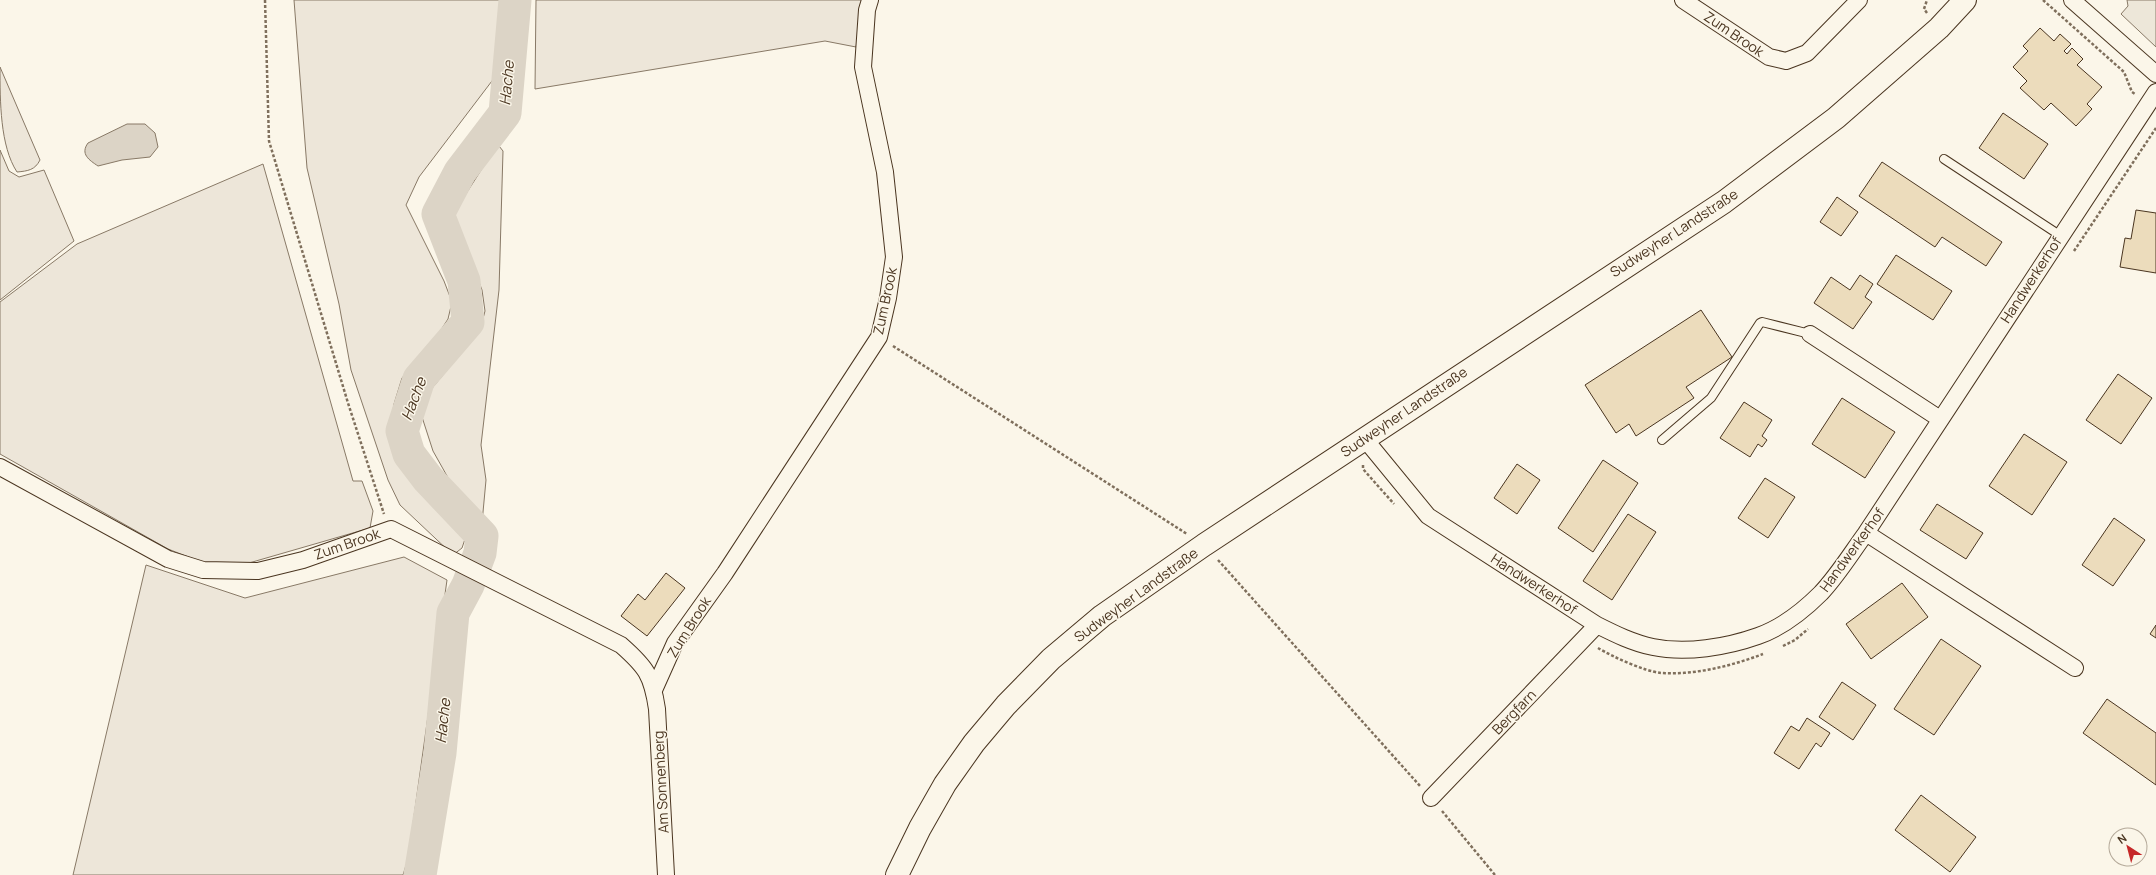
<svg xmlns="http://www.w3.org/2000/svg" width="2156" height="875" font-family="Manrope,sans-serif">
<style>
.green{fill:#ede6d9;stroke:#887966}
.parking{fill:#ede7d9;stroke:#887966}
.water{fill:#dcd4c6;stroke:#887966}
.lines{fill:none;stroke-linecap:round;stroke-linejoin:round}
.river{stroke:#dcd4c6;stroke-width:33}
.building{fill:#ecdcbc;stroke:#4a3520}
.service-casing{stroke:#4a3520;stroke-width:10}
.minor-casing{stroke:#4a3520;stroke-width:18}
.secondary-casing{stroke:#4a3520;stroke-width:24}
.path{stroke:#7f6f5c;stroke-width:2.5;stroke-dasharray:3 2;stroke-linecap:butt}
.service{stroke:#fbf6e9;stroke-width:8}
.minor{stroke:#fbf6e9;stroke-width:16}
.secondary{stroke:#fbf6e9;stroke-width:22}
.labels{text-anchor:middle;stroke-width:3;stroke-linejoin:round;paint-order:stroke}
.street-label{font-size:14px;fill:#4a3520;stroke:#fbf6e9}
.water-label{font-size:15px;font-style:italic;fill:#4a3520;stroke:#fbf6e9}
</style>
<rect width="100%" height="100%" fill="#fbf6e9"/>
<!-- green -->
<path class="green" d="M294,0H503L498,73L419,177L406,205L444,281L452,302L448,319L433,342L402,378L394,404L391,422L398,447L418,485L458,525L465,539L462,548L453,555L400,505L388,480L351,370L339,304L307,168Z
M536,0H865L856,47L825,41L535,89Z
M0,67L40,160C35,170 28,171 17,172C0,146 0,101 0,67Z
M499,146L503,151L499,290L481,445L486,480L482,523L479,525L474,524L433,451L422,417L424,398L480,330L485,311L482,290L453,214L494,150Z
M0,150L9,171L19,177L44,170L74,241L0,300Z
M263,164L353,481H362L373,511L370,528L249,563H204L168,549L0,454V302L77,244Z
M404,557L447,580L408,859L403,875H73L146,565L245,598Z"/>
<!-- parking -->
<path class="parking" d="M2127,0H2156V47L2121,14L2128,6Z"/>
<!-- water -->
<path class="water" d="M127,124H145L155,133L158,147L150,157L122,160L98,166C89,160 80,154 88,143Z"/>
<g class="lines">
<!-- river -->
<path class="river" d="M420,875L440,753L453,613L468,585L480,553L482,536L428,479L409,454L402,431L419,379L468,322L464,281L438,214L460,172L505,113L515,0"/>
</g>
<!-- building -->
<path class="building" d="M2040,28L2054,41L2060,34L2071,44L2064,51L2067,54L2072,48L2083,59L2077,65L2102,87L2087,104L2092,109L2076,126L2051,103L2044,110L2020,88L2027,81L2013,67L2028,51L2023,46Z
M2003,113L2048,144L2024,179L1979,148Z
M1882,162L2002,242L1986,266L1942,237L1935,247L1859,196Z
M1837,197L1858,212L1841,236L1820,222Z
M2136,210L2156,213V273L2120,267L2125,238L2131,239Z
M1896,255L1952,291L1933,320L1877,284Z
M1860,275L1873,284L1865,297L1872,302L1853,329L1814,303L1831,277L1850,290Z
M1701,310L1732,357L1686,387L1694,398L1636,436L1629,424L1616,433L1585,385Z
M2118,374L2152,398L2121,444L2086,420Z
M1842,398L1895,432L1865,478L1812,444Z
M1744,402L1772,420L1762,436L1767,440L1762,447L1758,444L1750,457L1720,438Z
M2024,434L2067,462L2032,515L1989,486Z
M1603,460L1638,483L1593,552L1558,528Z
M1517,464L1540,480L1517,514L1494,498Z
M1765,478L1795,497L1768,538L1738,518Z
M1937,504L1983,533L1966,559L1920,530Z
M1628,514L1656,532L1612,600L1583,581Z
M2114,518L2145,540L2113,586L2082,565Z
M666,573L685,588L647,636L621,616L638,594L645,600Z
M1902,583L1928,617L1871,659L1846,624Z
M2156,625V638L2150,634Z
M1941,639L1981,666L1934,735L1894,709Z
M1842,682L1876,705L1853,740L1819,717Z
M2107,699L2156,733V785L2083,733Z
M1807,718L1830,733L1821,747L1816,743L1799,769L1774,753L1791,726L1799,731Z
M1921,795L1976,837L1950,872L1895,830Z"/>
<g class="lines">
<!-- service casing -->
<g class="service-casing">
<path id="service" d="M1944,159L2061,236
M1662,440L1711,398L1760,323L1762,322L1810,334"/>
</g>
<!-- minor casing -->
<g class="minor-casing">
<path id="minor" d="M1683,0L1769,57L1786,61L1807,53L1859,0
M2072,0L2156,74
M1810,334L1940,419
M1364,438L1428,516L1597,625C1615,634 1633,643 1653,647C1686,654 1727,647 1758,636C1781,628 1804,610 1821,593C1838,575 1852,552 1866,533L2156,92
M0,467L168,559L203,570L258,571L303,560L391,529L621,645C646,667 652,675 657,709L666,875
M1866,533L2075,668
M654,690L675,643L725,573L879,337L888,298L894,257L885,172L863,67L867,10L870,0
M1431,798L1597,625"/>
</g>
<!-- secondary casing -->
<g class="secondary-casing">
<path id="secondary" d="M897,875L920,828L945,784L974,743L1006,705L1051,659L1102,616L1204,545L1724,202L1836,118L1939,28L1965,0"/>
</g>
<!-- path -->
<path class="path" d="M265,0L269,141L348,403L384,514
M2043,0L2124,72L2132,92L2135,94
M1927,13L1924,9L1927,0
M2074,251L2156,128
M893,346L1187,534
M1363,465V469L1394,504
M1218,560L1420,786
M1783,646L1795,640L1808,629
M1598,648C1613,657 1644,671 1661,673C1696,675 1731,666 1763,654
M1442,811L1495,875"/>
<!-- service -->
<use href="#service" class="service"/>
<!-- minor -->
<use href="#minor" class="minor"/>
<!-- secondary -->
<use href="#secondary" class="secondary"/>
</g>
<g class="labels">
<!-- street labels -->
<g class="street-label">
<text transform="translate(1734 34) rotate(34)" y="5">Zum Brook</text>
<text transform="translate(1674 233) rotate(-33)" y="5">Sudweyher Landstraße</text>
<text transform="translate(2031 280) rotate(-57)" y="5">Handwerkerhof</text>
<text transform="translate(885 301) rotate(-78)" y="5">Zum Brook</text>
<text transform="translate(1404 412) rotate(-34)" y="5">Sudweyher Landstraße</text>
<text transform="translate(347 544) rotate(-19)" y="5">Zum Brook</text>
<text transform="translate(1852 550) rotate(-54)" y="5">Handwerkerhof</text>
<text transform="translate(1534 584) rotate(33)" y="5">Handwerkerhof</text>
<text transform="translate(1136 595) rotate(-36)" y="5">Sudweyher Landstraße</text>
<text transform="translate(689 627) rotate(-58)" y="5">Zum Brook</text>
<text transform="translate(1514 712) rotate(-46)" y="5">Bergfarn</text>
<text transform="translate(661 782) rotate(-93)" y="5">Am Sonnenberg</text>
</g>
<!-- water labels -->
<g class="water-label">
<text transform="translate(507 83) rotate(-85)" y="5">Hache</text>
<text transform="translate(414 399) rotate(-69)" y="5">Hache</text>
<text transform="translate(443 721) rotate(-84)" y="5">Hache</text>
</g>
</g>
<!-- north arrow -->
<g transform="translate(2128 847) rotate(324)"><circle r="19" fill="#fbf6e9" stroke="#b4a999"/>
<path d="M0-3L7 15L0 10L-7 15Z" fill="#c62828"/>
<text y="-6" font-size="11" font-weight="bold" text-anchor="middle" fill="#4a3520">N</text>
</g>
</svg>
